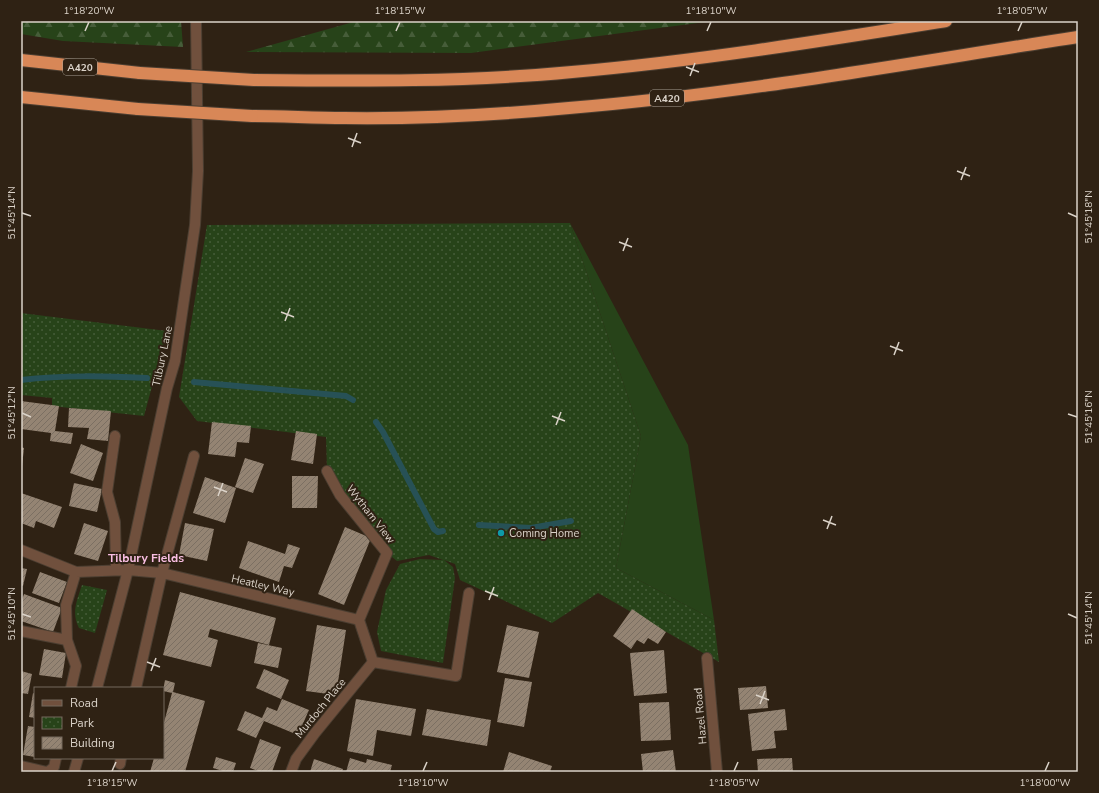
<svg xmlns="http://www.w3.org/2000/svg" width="1099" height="793" font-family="'Nunito Sans',sans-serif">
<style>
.grass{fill:#274319}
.forest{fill:url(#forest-firs)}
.park{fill:url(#park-dots)}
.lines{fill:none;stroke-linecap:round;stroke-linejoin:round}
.stream{stroke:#275156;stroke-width:6}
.building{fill:url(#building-hatch)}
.minor-casing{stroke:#4b3e31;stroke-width:12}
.highway-casing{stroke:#4b3e31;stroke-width:14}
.minor{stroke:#70503d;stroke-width:10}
.highway{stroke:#d88757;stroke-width:12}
.highway-bridge-casing{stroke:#4b3e31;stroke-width:14;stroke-linecap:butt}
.highway-bridge{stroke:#d88757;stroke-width:12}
.ticks{fill:none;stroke:#dbd3c9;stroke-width:1.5}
.culture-dot{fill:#0f9aa8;stroke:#2f2214;stroke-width:1.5}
.labels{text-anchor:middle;stroke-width:4;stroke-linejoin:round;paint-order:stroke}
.shield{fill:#2f2214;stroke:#a79e93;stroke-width:1}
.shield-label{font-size:10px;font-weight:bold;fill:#dbd3c9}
.street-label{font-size:11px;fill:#dbd3c9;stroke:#2f2214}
.poi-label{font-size:11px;fill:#dbd3c9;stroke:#2f2214;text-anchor:start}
.neighbourhood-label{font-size:12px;font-weight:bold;fill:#f8bee2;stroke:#2f2214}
.neatline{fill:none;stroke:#dbd3c9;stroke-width:1.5}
.ticks-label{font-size:10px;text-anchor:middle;fill:#dbd3c9}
</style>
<defs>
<pattern id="forest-firs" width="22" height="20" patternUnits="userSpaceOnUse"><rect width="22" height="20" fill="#274319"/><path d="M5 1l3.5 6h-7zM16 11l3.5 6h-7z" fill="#465d39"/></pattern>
<pattern id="park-dots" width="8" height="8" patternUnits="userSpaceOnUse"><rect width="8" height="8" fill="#274319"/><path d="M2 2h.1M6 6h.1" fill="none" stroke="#465d39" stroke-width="1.8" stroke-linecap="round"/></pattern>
<pattern id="building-hatch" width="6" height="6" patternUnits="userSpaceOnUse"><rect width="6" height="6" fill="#948473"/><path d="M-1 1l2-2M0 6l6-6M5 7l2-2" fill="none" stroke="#7b6f62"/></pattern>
</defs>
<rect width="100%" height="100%" fill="#2f2214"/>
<!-- grass -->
<path class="grass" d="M570,223L688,445L714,620L616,568L641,436Z"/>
<!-- forest -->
<path class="forest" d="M21,21H181L183,47L63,41L21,34Z
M357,21H713L471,53L246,52Z"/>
<!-- park -->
<path class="park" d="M570,223L641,436L616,568L714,620L719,662L598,593L552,623L460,580L455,564L444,560L453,567L455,578L443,663L381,651L377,632L386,590L400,564L420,559L443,560L429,555L397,561L387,553L327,471L326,437L197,421L179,397L207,225Z
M21,313L167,331L144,416L52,406V398L21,395Z
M82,585L107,590L95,633L79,628C71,613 77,600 82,585Z"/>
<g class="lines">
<!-- stream -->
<path class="stream" d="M21,380C65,375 103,376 147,378
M194,382L346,396L353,400
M376,422L383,432L434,529L438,532L443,531
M479,525L531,528L571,521"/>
</g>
<!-- building -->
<path class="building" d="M21,401L59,406L55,431L73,433L71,444L50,441L51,433L21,429Z
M69,408L111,411L108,441L87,439L89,428L68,427Z
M212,422L251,426L249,443L237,442L235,457L208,454Z
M296,431L317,434L313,464L291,460Z
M81,444L103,453L93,481L70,473Z
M21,447L24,448L22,466L21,465Z
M245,458L264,464L253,493L235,487Z
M292,476H318L317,508H292Z
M205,477L236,488L225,523L193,513Z
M74,483L102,489L97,512L69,506Z
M21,493L62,507L54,528L36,521L34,528L21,523Z
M84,523L108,531L98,561L74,554Z
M185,523L214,529L207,561L179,555Z
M345,527L371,538L344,605L318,594Z
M248,541L285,554L288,544L300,548L292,568L284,566L279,582L239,568Z
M21,568L27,569L23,586L21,585Z
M40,572L67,582L59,603L32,593Z
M180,592L276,618L269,645L210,629L208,637L218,640L211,667L163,655Z
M24,594L62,608L53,632L21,621V603Z
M632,609L666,632L658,644L648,638L644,644L637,640L631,649L613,636Z
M317,625L346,630L336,695L306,691Z
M507,625L539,632L529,678L497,672Z
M258,643L282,648L278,668L254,663Z
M44,649L66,653L62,678L39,675Z
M664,650L667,693L634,696L630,653Z
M264,669L289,680L281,699L256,688Z
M21,671L32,674L28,694L21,693Z
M505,678L532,682L524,727L497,722Z
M165,680L175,683L173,692L205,701L185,772H150L154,758H163V726L172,693L163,691Z
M766,686L768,708L740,710L738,688Z
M33,693L35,694V718L29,717Z
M282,699L309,710L298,735L264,721L256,738L237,730L245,711L262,718L267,707L277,711Z
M356,699L416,709L411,736L377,730L373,756L347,751Z
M669,702L671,740L641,741L639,703Z
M427,709L491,720L487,746L422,735Z
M785,709L787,730L774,731L776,748L752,751L748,714Z
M28,726L35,727V757L23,755Z
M260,739L281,747L272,772H261L250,768Z
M673,750L676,772H643L641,754Z
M509,752L552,766L550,772H503Z
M216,757L236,763L233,772H226L213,768Z
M350,758L366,763L367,759L392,765L390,772H346Z
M792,758L793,772H758L757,759Z
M314,759L343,769L342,772H310Z"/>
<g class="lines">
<!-- minor casing -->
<g class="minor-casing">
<path id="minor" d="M115,436L107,492L115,522L116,570
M327,471L340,495L387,553L359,620L373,662L456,676L469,593
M21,550L76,572L128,570L162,573L359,620
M21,631L67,640L66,605L76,572
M67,640L76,666L71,688
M707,658L717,772
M97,688L128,570L167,388L175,361L195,225L198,171L196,21
M136,688L162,573L194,456
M120,764L121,758
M21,766L47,772
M48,772L54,767L56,758
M74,772L78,758
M291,772L296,759L315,733L373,662"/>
</g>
<!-- highway casing -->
<g class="highway-casing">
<path id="highway" d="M21,60L140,73
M254,80C360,81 466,82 572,72C697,61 821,41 946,21
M21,97L138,109
M252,116C283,116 313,118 344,118C419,119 495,115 569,108C740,94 909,63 1078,37"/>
</g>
<!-- minor -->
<use href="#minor" class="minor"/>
<!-- highway -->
<use href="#highway" class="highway"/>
<!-- highway-bridge casing -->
<g class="highway-bridge-casing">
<path id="highway-bridge" d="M140,73L254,80
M138,109L252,116"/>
</g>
<!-- highway-bridge -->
<use href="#highway-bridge" class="highway-bridge"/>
</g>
<!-- ticks -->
<path class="ticks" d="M85,31L89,22M396,31L400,22M707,31L711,22M1018,31L1022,22M686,67L699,72M690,76L695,63M348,138L361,143M352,147L357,133M957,171L970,176M961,180L966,167M22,213L31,216M1068,213L1077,217M619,242L632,247M623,251L628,238M281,312L294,317M285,321L290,308M890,346L903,351M894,355L899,342M22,413L31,417M1068,414L1077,417M552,416L565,421M556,425L561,412M214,487L227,492M218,496L223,483M823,520L836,525M827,529L832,516M485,591L498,596M489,600L494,587M22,614L31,617M1068,614L1077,618M147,662L160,667M151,671L156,658M756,695L769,700M760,704L765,691M112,771L116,762M423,771L427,762M734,771L738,762M1045,771L1049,762"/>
<!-- markers -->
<circle class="culture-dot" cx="501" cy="533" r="4"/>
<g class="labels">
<!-- shield labels -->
<g class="shield">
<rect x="63" y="59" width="34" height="16" rx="3"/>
<rect x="650" y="90" width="34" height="16" rx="3"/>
</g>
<g class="shield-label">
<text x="80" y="71">A420</text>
<text x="667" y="102">A420</text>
</g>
<!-- street labels -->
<g class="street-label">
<text transform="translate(162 356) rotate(-78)" y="4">Tilbury Lane</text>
<text transform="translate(371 514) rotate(52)" y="4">Wytham View</text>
<text transform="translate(263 585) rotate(13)" y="4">Heatley Way</text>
<text transform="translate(320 708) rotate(-51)" y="4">Murdoch Place</text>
<text transform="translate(700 716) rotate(-95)" y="4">Hazel Road</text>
</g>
<!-- poi labels -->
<g class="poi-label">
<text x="509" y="537">Coming Home</text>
</g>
<!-- neighbourhood labels -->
<g class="neighbourhood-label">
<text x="146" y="562">Tilbury Fields</text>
</g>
</g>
<!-- border -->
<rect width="1099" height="793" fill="none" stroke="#2f2214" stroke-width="44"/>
<!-- legend -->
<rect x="34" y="687" width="130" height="72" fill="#2f2214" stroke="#74695c"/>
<rect x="42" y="700" width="20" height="6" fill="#70503d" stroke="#74695c"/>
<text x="70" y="707" font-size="12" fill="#dbd3c9">Road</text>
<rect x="42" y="717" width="20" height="12" fill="url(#park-dots)" stroke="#74695c"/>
<text x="70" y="727" font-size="12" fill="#dbd3c9">Park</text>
<rect x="42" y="737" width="20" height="12" fill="url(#building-hatch)" stroke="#74695c"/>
<text x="70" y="747" font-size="12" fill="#dbd3c9">Building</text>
<rect x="22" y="22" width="1055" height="749" class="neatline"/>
<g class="ticks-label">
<text x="89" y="14">1°18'20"W</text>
<text x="400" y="14">1°18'15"W</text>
<text x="711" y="14">1°18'10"W</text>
<text x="1022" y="14">1°18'05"W</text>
<text transform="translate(11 213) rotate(-90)" y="4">51°45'14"N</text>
<text transform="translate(1088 217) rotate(-90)" y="4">51°45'18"N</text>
<text transform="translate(11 413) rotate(-90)" y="4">51°45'12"N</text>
<text transform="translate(1088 417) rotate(-90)" y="4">51°45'16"N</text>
<text transform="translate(11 614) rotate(-90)" y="4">51°45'10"N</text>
<text transform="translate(1088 618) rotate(-90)" y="4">51°45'14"N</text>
<text x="112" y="786">1°18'15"W</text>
<text x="423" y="786">1°18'10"W</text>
<text x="734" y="786">1°18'05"W</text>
<text x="1045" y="786">1°18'00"W</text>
</g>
</svg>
